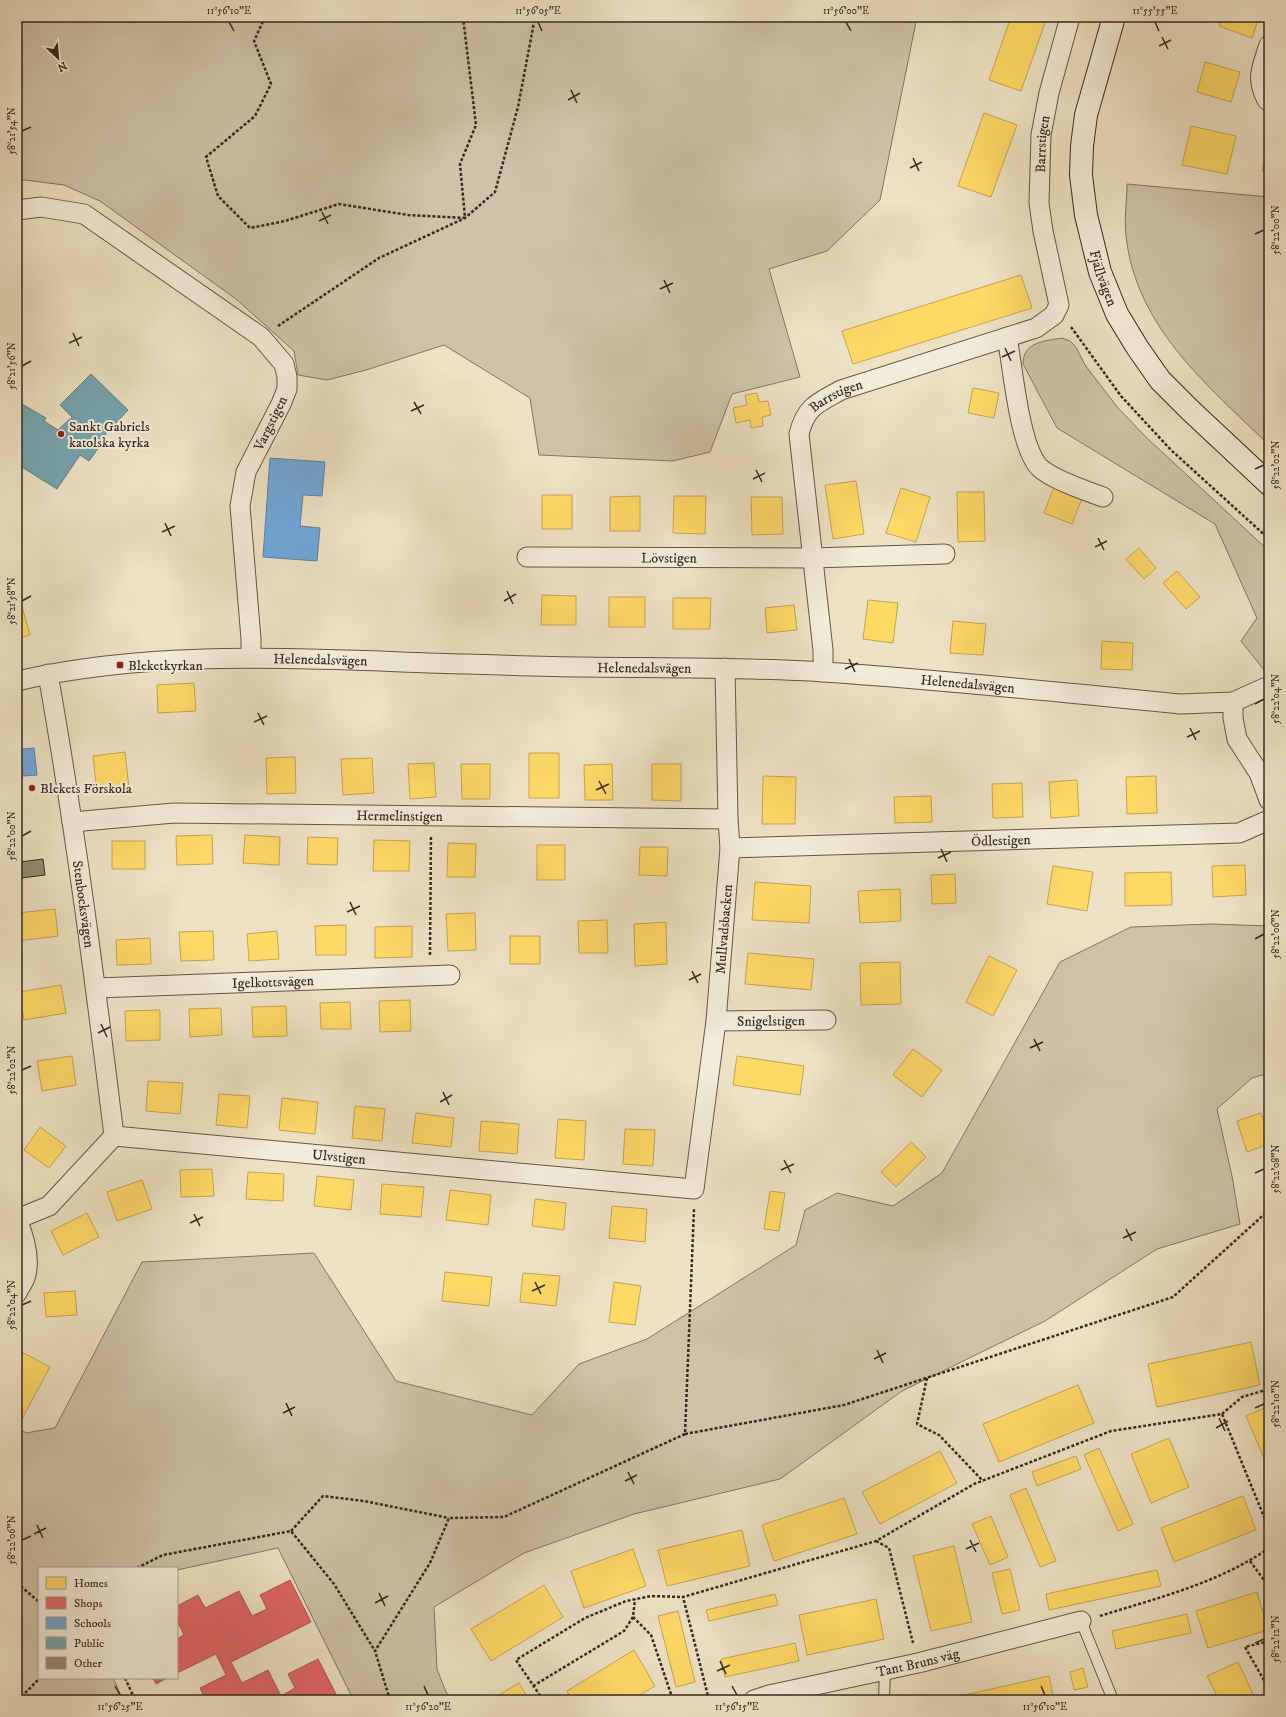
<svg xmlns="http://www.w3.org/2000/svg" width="1286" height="1717" font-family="'IM FELL DW Pica',serif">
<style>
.green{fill:#cec3a8;stroke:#817664}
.homes{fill:#ffd966;stroke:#c2a451}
.shops{fill:#e06666;stroke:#ac5451}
.schools{fill:#6fa8dc;stroke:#5d82a4}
.public{fill:#76a5af;stroke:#628084}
.building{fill:#948a75;stroke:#342a20}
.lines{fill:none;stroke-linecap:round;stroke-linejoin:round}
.lane-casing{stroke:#625849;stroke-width:12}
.street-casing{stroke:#625849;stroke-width:21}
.secondary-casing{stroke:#342a20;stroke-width:24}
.path{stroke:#342a20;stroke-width:2.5;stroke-dasharray:3 2;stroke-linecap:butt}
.lane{stroke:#f3ecd9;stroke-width:10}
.street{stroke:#f3ecd9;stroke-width:19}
.secondary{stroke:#f3ecd9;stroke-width:22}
.ticks{fill:none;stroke:#342a20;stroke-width:1.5}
.poi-dot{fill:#8f2418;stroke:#f3ecd9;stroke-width:1.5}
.labels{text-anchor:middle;stroke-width:4;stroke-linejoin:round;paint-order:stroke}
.street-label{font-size:14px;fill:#342a20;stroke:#f3ecd9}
.poi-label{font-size:14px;fill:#342a20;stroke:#f3ecd9;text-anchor:start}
.neatline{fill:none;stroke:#342a20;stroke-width:1.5}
.ticks-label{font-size:10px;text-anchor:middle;fill:#342a20}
</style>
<rect width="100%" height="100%" fill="#ede2c4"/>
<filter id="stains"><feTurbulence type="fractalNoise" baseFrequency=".005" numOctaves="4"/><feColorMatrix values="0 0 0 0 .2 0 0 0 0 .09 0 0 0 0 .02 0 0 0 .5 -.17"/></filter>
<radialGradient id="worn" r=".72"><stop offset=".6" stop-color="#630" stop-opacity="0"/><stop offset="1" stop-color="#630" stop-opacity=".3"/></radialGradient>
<!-- green -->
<path class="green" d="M17,17H917L880,200L827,251L769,269L800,377L732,394L710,452L673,461L539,455L530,398L444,345L366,370L327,380L298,375L294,351L236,299L100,201L64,185L25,180L17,182Z
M1127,184L1269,197V445C1207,385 1136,327 1126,236C1124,219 1127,200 1127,184Z
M1062,338L1070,341L1076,347L1085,365L1118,408L1148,439L1269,551V667L1264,670L1241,641L1257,618L1215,524L1057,428L1023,364C1023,342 1044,341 1062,338Z
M1211,924L1269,926V1073L1252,1078L1217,1109L1232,1176L1240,1224L1157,1249L1045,1321L902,1391L780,1479L634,1514L524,1553L434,1607L437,1669L446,1692L452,1700H350L352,1697L278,1548L177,1570V1568H39V1678H113L123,1700H17V1427L26,1433L55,1428L142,1262L314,1253L396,1381L532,1415L579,1364L647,1339L796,1245L805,1210L837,1193L893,1206L942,1173L1060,962L1131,927Z"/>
<!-- homes -->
<path class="homes" d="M1011,17H1037L1046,20L1021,91L989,80Z
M1222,17H1259L1252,38L1219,26Z
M1205,62L1240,72L1231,102L1197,92Z
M984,113L1017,125L991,197L958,186Z
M1191,126L1236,136L1227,174L1182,165Z
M1269,141V172L1262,171Z
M1021,275L1032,308L853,364L842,331Z
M973,388L999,393L994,418L968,413Z
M757,393L759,402L768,401L771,415L762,417L763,426L751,428L750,420L736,423L733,408L747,405L745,395Z
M856,481L864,534L833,539L825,485Z
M1054,487L1082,498L1072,524L1044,513Z
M901,488L930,497L916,542L886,533Z
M957,492H984L985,541L958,542Z
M542,495H572V529H542Z
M640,496V531H610V497Z
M674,496H706L705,534L673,533Z
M751,497H782L783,534L752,535Z
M1139,548L1156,568L1144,579L1126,559Z
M1177,571L1200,597L1186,609L1163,583Z
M17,589L30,635L17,639Z
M542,595L576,596V625H541Z
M609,597H645V627H609Z
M673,598H711L710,629H673Z
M868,600L898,603L893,643L863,639Z
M794,605L797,630L767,633L765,608Z
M953,621L986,624L983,655L950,653Z
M1102,641L1133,643L1132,670L1101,669Z
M194,683L196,711L158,713L157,685Z
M125,752L129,788L97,792L93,756Z
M529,753H559V798H529Z
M295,757L296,793L267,794L266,758Z
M372,758L374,793L343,795L341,759Z
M434,763L436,797L410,799L408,764Z
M461,764H490V799H462Z
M612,764L613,800H585L584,765Z
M652,764H681V801L652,800Z
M763,776L796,777L795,824H762Z
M1156,776L1157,813L1127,814L1126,777Z
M1077,780L1079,816L1051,818L1049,782Z
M1022,783L1023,817L993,818L992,784Z
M931,796L932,822L895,823L894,797Z
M212,835L213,864L177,865L176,836Z
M245,835L280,837L279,865L243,863Z
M308,837L338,838L337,865L307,864Z
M374,840L410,841L409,871H373Z
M112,841H145V869H112Z
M448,843L476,844L475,877H447Z
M537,845H565V880H537Z
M640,847H668L667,876L639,875Z
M1245,865L1246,895L1213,897L1212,866Z
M1053,866L1093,872L1087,911L1047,904Z
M1171,872L1172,905L1125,906V873Z
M955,874L956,903L932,904L931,875Z
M755,882L811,886L809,923L752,920Z
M900,889L901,921L860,923L858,891Z
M55,909L58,936L17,941V913Z
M475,913L476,950L448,951L446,914Z
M607,920L608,953H579L578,921Z
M666,922L667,964L635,966L634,924Z
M346,925V955H316L315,926Z
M412,926V957L375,958V927Z
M213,931L214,960L181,961L179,932Z
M277,931L279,959L249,961L247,934Z
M510,936H540V964H510Z
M150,938L151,964L117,965L116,940Z
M748,953L814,959L811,990L745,984Z
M989,956L1017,970L993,1016L966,1002Z
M900,962L901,1004L861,1005L860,963Z
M61,985L66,1013L24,1020L19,992Z
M410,1000L411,1031L380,1032L379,1001Z
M350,1002L351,1029H321L320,1003Z
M286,1006L287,1036L253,1037L252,1007Z
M221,1008L222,1035L190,1037L189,1009Z
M160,1010V1040L126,1041L125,1011Z
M913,1049L942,1070L922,1097L893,1075Z
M72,1056L76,1085L42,1091L37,1061Z
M737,1056L804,1066L800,1095L733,1085Z
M148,1081L183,1083L180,1114L146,1111Z
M219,1094L250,1096L247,1128L216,1125Z
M282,1098L318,1102L315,1134L279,1130Z
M355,1106L385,1109L382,1141L352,1138Z
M416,1113L454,1118L451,1147L412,1143Z
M1261,1113L1269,1136V1144L1247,1152L1237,1121Z
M558,1119L586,1121L584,1160L555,1158Z
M481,1121L519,1124L517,1154L479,1151Z
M40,1127L66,1146L49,1168L24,1150Z
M625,1129L655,1130L653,1166L623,1164Z
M911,1142L926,1157L896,1187L881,1172Z
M212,1169L214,1196L181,1197L180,1170Z
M248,1172L284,1174L283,1201L246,1199Z
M317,1176L354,1180L351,1210L314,1206Z
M142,1180L152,1209L117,1221L107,1192Z
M382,1184L424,1187L421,1217L380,1214Z
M450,1190L491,1195L488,1225L446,1220Z
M770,1191L785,1193L779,1231L764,1229Z
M535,1199L566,1203L564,1230L532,1226Z
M612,1206L647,1209L645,1242L609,1238Z
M87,1213L99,1237L63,1255L51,1231Z
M445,1272L492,1277L489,1306L442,1301Z
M523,1273L560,1276L556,1306L520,1302Z
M614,1282L641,1286L635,1325L609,1322Z
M75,1291L77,1315L46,1317L44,1293Z
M1251,1342L1260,1385L1157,1407L1148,1364Z
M18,1350L50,1367L21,1421L17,1419Z
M1078,1385L1094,1423L999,1462L983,1424Z
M1269,1406V1470L1246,1416Z
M1169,1438L1189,1487L1151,1503L1131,1454Z
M1099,1448L1133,1524L1118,1531L1084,1455Z
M940,1451L957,1483L880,1524L862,1492Z
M1076,1456L1081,1469L1037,1486L1032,1472Z
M1026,1488L1056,1561L1040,1567L1010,1495Z
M1243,1496L1256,1530L1174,1562L1161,1528Z
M844,1498L857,1534L774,1561L762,1525Z
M991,1516L1008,1557L990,1565L972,1524Z
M742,1530L750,1566L667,1586L658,1550Z
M954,1546L972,1622L931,1631L913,1556Z
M633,1549L646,1586L584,1608L571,1571Z
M1010,1569L1020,1610L1002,1614L992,1573Z
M1157,1570L1161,1586L1049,1610L1046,1594Z
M544,1585L563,1617L491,1661L471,1629Z
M1257,1592L1268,1630L1208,1648L1196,1611Z
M775,1594L778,1605L709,1621L706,1610Z
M876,1599L884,1639L807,1655L799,1615Z
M678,1611L695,1682L676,1687L658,1616Z
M1187,1614L1191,1633L1116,1649L1112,1631Z
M795,1643L799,1661L725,1677L721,1659Z
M634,1650L655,1686L631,1700H572L567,1691Z
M1238,1662L1256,1700H1219L1207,1676Z
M1083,1668L1088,1687L1074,1690L1070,1672Z
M1049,1676L1054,1700H943Z
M519,1683L529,1700H490Z"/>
<!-- shops -->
<path class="shops" d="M290,1580L311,1622L231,1662L242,1683L268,1670L281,1696L295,1688L288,1674L318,1659L339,1700H206L200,1688L226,1675L216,1654L177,1673V1639L184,1635L177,1620V1606L198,1595L205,1608L239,1591L252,1616L267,1609L260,1595Z
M153,1678H167L156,1684Z"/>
<!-- schools -->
<path class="schools" d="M270,458L325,462L322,496L303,495L300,526L320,528L317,561L263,557Z
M34,748L37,775L23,776L21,749Z"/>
<!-- public -->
<path class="public" d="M91,374L128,410L103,437L105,439L89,461L80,455L57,489L17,464V401L46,418L44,421L58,430L72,417L60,405Z"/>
<!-- building -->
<path class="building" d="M43,859L45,875L22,878L20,862Z"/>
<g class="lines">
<!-- lane casing -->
<g class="lane-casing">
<path id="lane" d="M1081,1621L1113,1700
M884,1700L885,1670"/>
</g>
<!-- street casing -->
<g class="street-casing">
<g id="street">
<path d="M1269,45C1262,68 1255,77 1267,100H1269"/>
<path d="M17,210L41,207L84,214L261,337L284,364L287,377V389L281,404L246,472L240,506L251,639V658"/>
<path d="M1007,337C1013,368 1019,445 1039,467C1051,479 1086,491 1103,497"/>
<path id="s1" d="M527,557L812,558L945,554"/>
<path id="s2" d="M823,672V650L799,434C806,406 818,403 841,390L1036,328L1054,315L1059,305L1043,231L1039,203L1041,135L1049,93L1070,17"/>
<path id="s3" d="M48,674C75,827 95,981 114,1136"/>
<path id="s4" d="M17,681C163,647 318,660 467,664C506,665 545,667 584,667C664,668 744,667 824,672C943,680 1061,692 1180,704L1233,702L1269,686"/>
<path d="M1233,702V718L1237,739L1259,773L1269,800"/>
<path id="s5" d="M72,822L174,813L728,819"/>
<path id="s6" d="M730,848L1239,833L1269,820"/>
<path id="s7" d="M96,988L450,975"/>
<path id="s8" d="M716,1021L826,1020"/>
<path id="s9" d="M17,1219L49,1206L114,1136L694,1189L716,1021L730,848L728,819L725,668"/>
<path d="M17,1219C24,1236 31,1260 25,1278C23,1283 19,1288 17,1293"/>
<path id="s10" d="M754,1700L769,1695L918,1663L1081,1621"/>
</g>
</g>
<!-- secondary casing -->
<g class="secondary-casing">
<g id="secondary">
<path id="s11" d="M1114,17L1086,115L1082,146L1081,175L1086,215L1100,272L1117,314L1137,347L1160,380L1190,410L1269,484"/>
</g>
</g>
<!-- path -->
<path class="path" d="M265,17L254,41L271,84L255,116L206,157L218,196L250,228L285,221L339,204L408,215L465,218L460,164L476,125L463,17
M278,326L379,258L465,218L495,192L518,107L535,17
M1071,327L1121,396L1171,450L1269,539
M430,955L431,836
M927,1378L917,1424L939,1435L983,1481
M1222,1414L1242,1397L1269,1389
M685,1434L844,1405L1173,1297L1269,1210
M291,1531L323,1496L364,1501L449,1518
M876,1541L889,1548L913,1643
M1250,1561L1269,1587
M137,1568L163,1555L291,1531L334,1584L375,1651
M17,1583L39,1602
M1100,1616C1157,1598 1219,1583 1269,1548
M633,1617L651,1635L673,1700
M1269,1641L1245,1647L1269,1689
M125,1678L135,1700
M533,1686L624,1631L633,1617L635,1599
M18,1700L40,1678
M390,1700L375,1651L430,1563L449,1518L504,1517L685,1434L694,1209
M543,1700L516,1660L585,1618L626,1601L651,1596L683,1597
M709,1700L683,1597L876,1541L974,1484L1111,1431L1222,1414L1269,1529"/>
<!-- lane -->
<use href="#lane" class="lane"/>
<!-- street -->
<use href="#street" class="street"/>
<!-- secondary -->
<use href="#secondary" class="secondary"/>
</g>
<!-- ticks -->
<path class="ticks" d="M229,22L234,31M538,22L542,31M846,22L851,31M1155,22L1159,31M1162,37L1168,49M1159,46L1171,40M571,90L577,103M568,100L580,93M22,131L31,127M913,158L919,171M910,168L922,162M322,212L328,224M319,221L331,215M1255,234L1264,230M664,280L670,293M660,289L673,283M73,333L79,346M69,343L82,337M1005,348L1011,361M1002,357L1015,351M22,366L31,361M414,402L421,414M411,411L424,405M1255,469L1264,465M756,470L762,482M753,479L765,473M165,523L171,536M162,532L175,526M1098,538L1104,550M1095,547L1107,541M507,591L513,604M22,601L31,596M504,601L516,594M849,659L855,672M845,669L858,663M1255,704L1264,699M258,713L264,725M254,722L267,716M1190,728L1196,740M1187,737L1200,731M599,781L606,794M596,790L609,784M22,836L31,831M941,849L947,862M938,858L951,852M350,902L356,915M347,912L360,906M1255,939L1264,934M692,971L698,983M689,980L701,974M101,1024L107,1037M98,1033L110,1027M1034,1039L1040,1051M1030,1048L1043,1042M22,1070L31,1066M443,1092L449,1105M440,1102L452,1095M784,1160L791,1173M781,1170L794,1164M1255,1173L1264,1169M194,1214L200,1226M190,1223L203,1217M1126,1229L1132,1241M1123,1238L1136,1232M535,1282L541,1294M532,1291L545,1285M22,1305L31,1301M877,1350L883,1363M874,1359L886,1353M286,1403L292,1416M1255,1408L1264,1404M283,1413L295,1407M1219,1418L1225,1431M1216,1428L1228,1421M628,1472L634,1484M625,1481L637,1475M37,1525L43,1538M34,1534L46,1528M22,1540L31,1536M970,1540L976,1552M966,1549L979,1543M379,1593L385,1606M375,1603L388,1596M1255,1643L1264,1639M720,1661L726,1674M717,1671L730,1665M115,1686L120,1695M424,1686L428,1695M732,1686L737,1695M1041,1686L1045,1695"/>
<!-- markers -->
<g class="poi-dot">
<circle cx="61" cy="434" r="4"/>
<rect x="116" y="661" width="8" height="8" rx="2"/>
<circle cx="32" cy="788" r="4"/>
</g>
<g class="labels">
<!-- street labels -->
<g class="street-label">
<text dy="5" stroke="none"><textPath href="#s2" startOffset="704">Barrstigen</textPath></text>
<text dy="5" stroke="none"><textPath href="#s11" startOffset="268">Fjällvägen</textPath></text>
<text dy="5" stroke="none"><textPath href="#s2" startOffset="296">Barrstigen</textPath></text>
<text transform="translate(270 423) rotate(-64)" y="5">Vargstigen</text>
<text dy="5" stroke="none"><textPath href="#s1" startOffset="142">Lövstigen</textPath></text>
<text dy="5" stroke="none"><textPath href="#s4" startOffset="305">Helenedalsvägen</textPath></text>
<text dy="5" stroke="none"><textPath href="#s4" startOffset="629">Helenedalsvägen</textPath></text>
<text dy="5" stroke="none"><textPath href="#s4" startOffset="953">Helenedalsvägen</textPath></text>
<text dy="5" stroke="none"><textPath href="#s5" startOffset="328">Hermelinstigen</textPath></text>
<text dy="5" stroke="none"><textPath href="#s6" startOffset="271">Ödlestigen</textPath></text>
<text dy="5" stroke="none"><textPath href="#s3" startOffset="233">Stenbocksvägen</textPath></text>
<text dy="5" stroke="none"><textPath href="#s9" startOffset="974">Mullvadsbacken</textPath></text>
<text dy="5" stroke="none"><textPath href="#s7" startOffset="177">Igelkottsvägen</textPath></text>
<text dy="5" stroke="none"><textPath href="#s8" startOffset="55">Snigelstigen</textPath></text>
<text dy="5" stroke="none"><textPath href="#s9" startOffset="356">Ulvstigen</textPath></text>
<text dy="5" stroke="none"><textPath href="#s10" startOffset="168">Tant Bruns väg</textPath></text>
</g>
<!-- poi labels -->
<g class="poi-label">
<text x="69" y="431">Sankt Gabriels<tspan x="69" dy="16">katolska kyrka</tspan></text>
<text x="128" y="670">Bleketkyrkan</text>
<text x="40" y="793">Blekets Förskola</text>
</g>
</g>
<!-- margin -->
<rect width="1286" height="1717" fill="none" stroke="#ede2c4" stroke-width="44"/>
<!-- legend -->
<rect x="38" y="1567" width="140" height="112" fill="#f3ecd9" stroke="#a79e8f"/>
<rect x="46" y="1577" width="20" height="12" fill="#ffd966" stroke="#a79e8f"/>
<text x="74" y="1587" font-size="12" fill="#342a20">Homes</text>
<rect x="46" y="1597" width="20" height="12" fill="#e06666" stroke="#a79e8f"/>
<text x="74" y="1607" font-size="12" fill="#342a20">Shops</text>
<rect x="46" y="1617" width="20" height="12" fill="#6fa8dc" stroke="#a79e8f"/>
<text x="74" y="1627" font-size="12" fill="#342a20">Schools</text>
<rect x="46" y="1637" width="20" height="12" fill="#76a5af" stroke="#a79e8f"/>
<text x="74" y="1647" font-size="12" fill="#342a20">Public</text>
<rect x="46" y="1657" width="20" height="12" fill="#948a75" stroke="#a79e8f"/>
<text x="74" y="1667" font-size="12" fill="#342a20">Other</text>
<!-- north arrow -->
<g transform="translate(58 58) rotate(154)" stroke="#f3ecd9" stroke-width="3" paint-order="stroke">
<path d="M0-3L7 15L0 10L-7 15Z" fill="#342a20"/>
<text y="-6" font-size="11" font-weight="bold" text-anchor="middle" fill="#342a20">N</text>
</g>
<rect x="22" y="22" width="1242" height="1673" class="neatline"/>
<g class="ticks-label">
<text x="229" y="14">11°56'10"E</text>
<text x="538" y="14">11°56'05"E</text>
<text x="846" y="14">11°56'00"E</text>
<text x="1155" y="14">11°55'55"E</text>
<text transform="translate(11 131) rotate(-90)" y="4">58°21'54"N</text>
<text transform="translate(1275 230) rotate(-90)" y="4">58°22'00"N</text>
<text transform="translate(11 366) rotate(-90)" y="4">58°21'56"N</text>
<text transform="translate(1275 465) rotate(-90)" y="4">58°22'02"N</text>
<text transform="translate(11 601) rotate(-90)" y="4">58°21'58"N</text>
<text transform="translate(1275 699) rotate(-90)" y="4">58°22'04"N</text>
<text transform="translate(11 836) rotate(-90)" y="4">58°22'00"N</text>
<text transform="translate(1275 934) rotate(-90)" y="4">58°22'06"N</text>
<text transform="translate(11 1070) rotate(-90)" y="4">58°22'02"N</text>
<text transform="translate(1275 1169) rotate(-90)" y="4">58°22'08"N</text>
<text transform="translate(11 1305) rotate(-90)" y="4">58°22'04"N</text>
<text transform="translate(1275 1404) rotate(-90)" y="4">58°22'10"N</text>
<text transform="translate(11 1540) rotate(-90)" y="4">58°22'06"N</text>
<text transform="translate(1275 1639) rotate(-90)" y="4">58°22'12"N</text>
<text x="120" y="1710">11°56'25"E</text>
<text x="428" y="1710">11°56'20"E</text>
<text x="737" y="1710">11°56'15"E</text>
<text x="1045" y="1710">11°56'10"E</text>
</g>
<rect width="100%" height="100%" filter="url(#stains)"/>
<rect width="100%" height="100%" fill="url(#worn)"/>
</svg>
